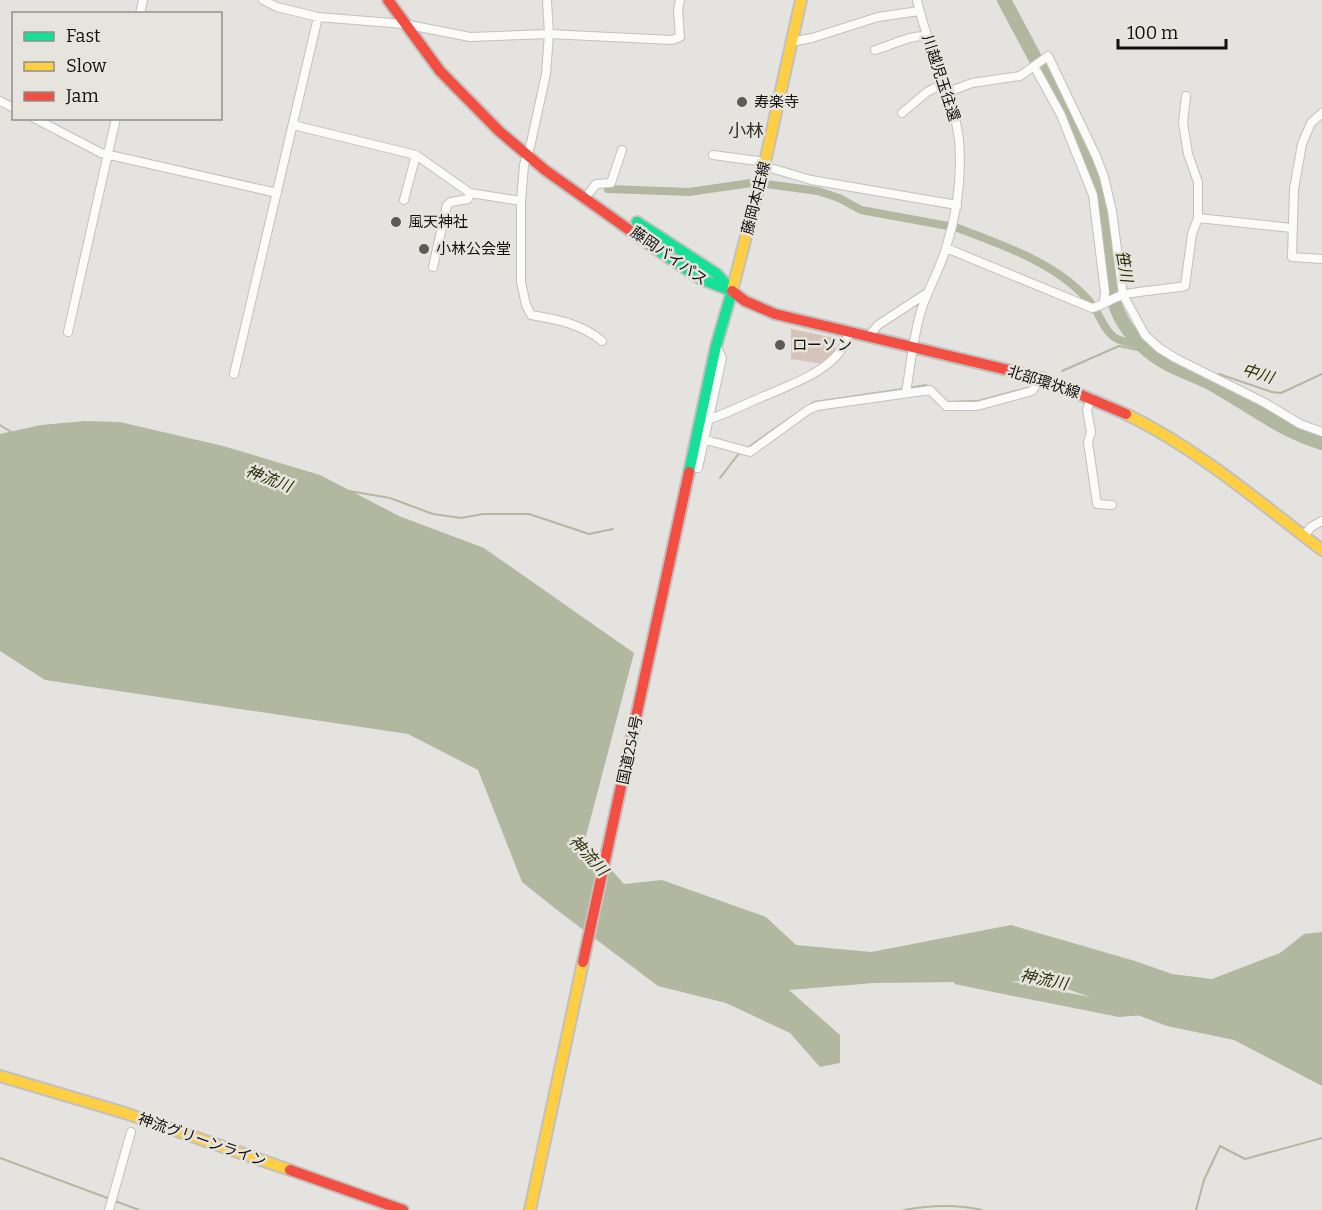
<svg xmlns="http://www.w3.org/2000/svg" width="1322" height="1210" font-family="Bitter,'Noto Sans JP',serif">
<style>
.green{fill:#d6c3ba}
.water{fill:#b2b7a0}
.lines{fill:none;stroke-linecap:round;stroke-linejoin:round}
.stream{stroke:#b2b7a0;stroke-width:2}
.canal{stroke:#b2b7a0;stroke-width:8}
.river{stroke:#b2b7a0;stroke-width:14}
.street-casing{stroke:#c2c0be;stroke-width:10}
.fast-casing{stroke:#c2c0be;stroke-width:14}
.slow-casing{stroke:#c2c0be;stroke-width:14}
.jam-casing{stroke:#c2c0be;stroke-width:14}
.street{stroke:#fbfbfa;stroke-width:8}
.fast{stroke:#16e098;stroke-width:10}
.slow{stroke:#ffcf43;stroke-width:10}
.jam{stroke:#f24e42;stroke-width:10}
.poi-dot{fill:#5b5a58;stroke:#e7e4de;stroke-width:2}
.labels{text-anchor:middle;stroke-width:5;stroke-linejoin:round;paint-order:stroke}
.street-label{font-size:15px;fill:#11100e;stroke:#e7e4de}
.poi-label{font-size:15px;fill:#11100e;stroke:#e7e4de;text-anchor:start}
.water-label{font-size:16px;font-style:italic;fill:#2a310a;stroke:#e7e4de}
.quarter-label{font-size:18px;fill:#32302b;stroke:#e7e4de}
</style>
<rect width="100%" height="100%" fill="#e5e3e0"/>
<!-- green -->
<path class="green" d="M791,329L835,338V351L823,364L791,359Z"/>
<!-- water -->
<path class="water" d="M85,421L120,422L223,446L320,475L399,516L484,548L634,653L585,840L624,884L662,880L766,917L796,945L871,952L1011,925L1135,961L1172,974L1212,979L1280,953L1304,934L1322,932V1086L1234,1040L1167,1026L1046,981L874,983L789,990L840,1035V1063L820,1067L790,1033L726,1003L658,986L557,910L522,882L478,770L408,734L45,680L0,651V434L41,425Z"/>
<g class="lines">
<!-- stream -->
<path class="stream" d="M1062,371L1119,346L1142,351L1146,350
M1219,374L1272,392L1281,393L1322,374
M909,388L926,385L930,388
M944,402L978,401L1027,388
M807,407L814,402L903,389
M0,425L13,433
M750,446L794,415
M720,478L740,452
M349,491L390,498L433,514L461,518L483,514H529L589,534L613,529
M0,1158L110,1199
M115,1201L139,1210
M904,1210C930,1205 956,1204 982,1210
M1196,1210L1204,1180L1220,1146L1245,1159L1322,1138"/>
<!-- canal -->
<path class="canal" d="M766,184L818,191L839,198L861,210L948,226
M608,189L689,192L751,183
M955,227C1004,246 1056,262 1091,303
M1096,310C1110,339 1113,340 1143,346"/>
<!-- river -->
<path class="river" d="M1004,0L1081,144C1091,169 1098,193 1102,219C1107,247 1107,277 1115,304C1120,321 1133,338 1146,349C1164,366 1188,372 1210,383C1248,404 1279,430 1322,443
M959,978L1119,1010L1143,1008"/>
<!-- street casing -->
<g class="street-casing">
<path id="street" d="M263,0L277,7L318,17L404,24L470,37L549,34L672,40L680,37L678,10L680,0
M547,0L549,34L546,74L530,147L524,165L521,201V282L526,305L531,315C556,319 582,324 602,341
M140,14L143,0
M791,42L812,38L878,17L919,11
M875,50C893,45 909,35 927,36
M1034,66L1061,115L1093,195L1105,292L1104,302
M948,92L972,83L1020,76L1048,56L1096,156L1104,177L1112,211L1123,295L1145,335L1159,348L1175,358L1265,403L1300,424L1322,432
M0,101L14,108
M902,113L927,92L944,83
M1322,113L1311,123L1302,144L1294,189L1292,257L1322,259
M34,118L101,153L277,193
M293,125L416,155L470,193L521,201
M713,155L765,162
M764,166L811,180L957,205
M590,192L596,184L611,183L622,150
M404,200L416,155
M1198,218L1292,228
M946,248L1092,308C1103,306 1111,298 1123,295C1142,290 1164,290 1185,286L1192,234L1198,218V182L1188,154L1183,123L1186,96
M433,267L447,205L451,202L468,199L470,193
M68,332L116,118
M868,337L878,325L927,293
M234,374L318,17
M906,392C911,364 913,335 922,308C929,287 940,269 946,248C957,214 962,176 959,140C953,91 927,48 917,0
M1091,398L1087,410L1091,432L1088,442L1097,504L1112,505
M710,419C728,413 745,404 762,397C792,384 842,368 849,332
M706,440L750,452L808,410L817,406L930,390L946,406H977L1032,391L1041,378
M698,468L722,358L717,348
M1304,536L1311,527L1322,521
M109,1210L131,1132"/>
</g>
<!-- fast casing -->
<g class="fast-casing">
<path id="fast" d="M637,222L717,274L731,290
M656,249L701,279L732,291
M689,472L716,346L732,291"/>
</g>
<!-- slow casing -->
<g class="slow-casing">
<path id="slow" d="M732,291L765,162L801,0
M1126,414C1198,449 1259,502 1322,550
M0,1076L125,1113L290,1170
M530,1210L583,962"/>
</g>
<!-- jam casing -->
<g class="jam-casing">
<path id="jam" d="M388,0L440,71L499,131L545,170L656,249
M732,291L745,301L775,314L1041,378L1126,414
M583,962L689,472
M290,1170L403,1210"/>
</g>
<!-- street -->
<use href="#street" class="street"/>
<!-- fast -->
<use href="#fast" class="fast"/>
<!-- slow -->
<use href="#slow" class="slow"/>
<!-- jam -->
<use href="#jam" class="jam"/>
</g>
<!-- markers -->
<g class="poi-dot">
<circle cx="742" cy="102" r="6"/>
<circle cx="396" cy="222" r="6"/>
<circle cx="424" cy="249" r="6"/>
<circle cx="780" cy="345" r="6"/>
</g>
<g class="labels">
<!-- street labels -->
<g class="street-label">
<text transform="translate(941 78) rotate(72)" y="5">川越児玉往還</text>
<text transform="translate(756 198) rotate(-76)" y="5">藤岡本庄線</text>
<text transform="translate(669 256) rotate(35)" y="5">藤岡バイパス</text>
<text transform="translate(1044 382) rotate(18)" y="5">北部環状線</text>
<text transform="translate(630 750) rotate(-78)" y="5">国道254号</text>
<text transform="translate(202 1140) rotate(19)" y="5">神流グリーンライン</text>
</g>
<!-- poi labels -->
<g class="poi-label">
<text x="754" y="107">寿楽寺</text>
<text x="408" y="227">風天神社</text>
<text x="436" y="254">小林公会堂</text>
<text x="792" y="350">ローソン</text>
</g>
<!-- water labels -->
<g class="water-label">
<text transform="translate(1125 266) rotate(80)" y="6">笹川</text>
<text transform="translate(1258 373) rotate(17)" y="6">中川</text>
<text transform="translate(269 478) rotate(21)" y="6">神流川</text>
<text transform="translate(589 855) rotate(47)" y="6">神流川</text>
<text transform="translate(1044 979) rotate(11)" y="6">神流川</text>
</g>
<!-- quarter labels -->
<g class="quarter-label">
<text x="746" y="137">小林</text>
</g>
</g>
<!-- legend -->
<rect x="12" y="12" width="210" height="108" fill="#e7e4de" stroke="#918f8b" stroke-width="1.5"/>
<rect x="24" y="32" width="30" height="9" fill="#16e098" stroke="#918f8b" stroke-width="1.5"/>
<text x="66" y="42" font-size="18" fill="#11100e">Fast</text>
<rect x="24" y="62" width="30" height="9" fill="#ffcf43" stroke="#918f8b" stroke-width="1.5"/>
<text x="66" y="72" font-size="18" fill="#11100e">Slow</text>
<rect x="24" y="92" width="30" height="9" fill="#f24e42" stroke="#918f8b" stroke-width="1.5"/>
<text x="66" y="102" font-size="18" fill="#11100e">Jam</text>
<!-- scale -->
<path d="M1118 39v9h108v-9" fill="none" stroke="#11100e" stroke-width="3"/>
<text x="1127" y="39" font-size="18" fill="#11100e" stroke="#e7e4de" stroke-width="4.5" paint-order="stroke">100 m</text>
</svg>
